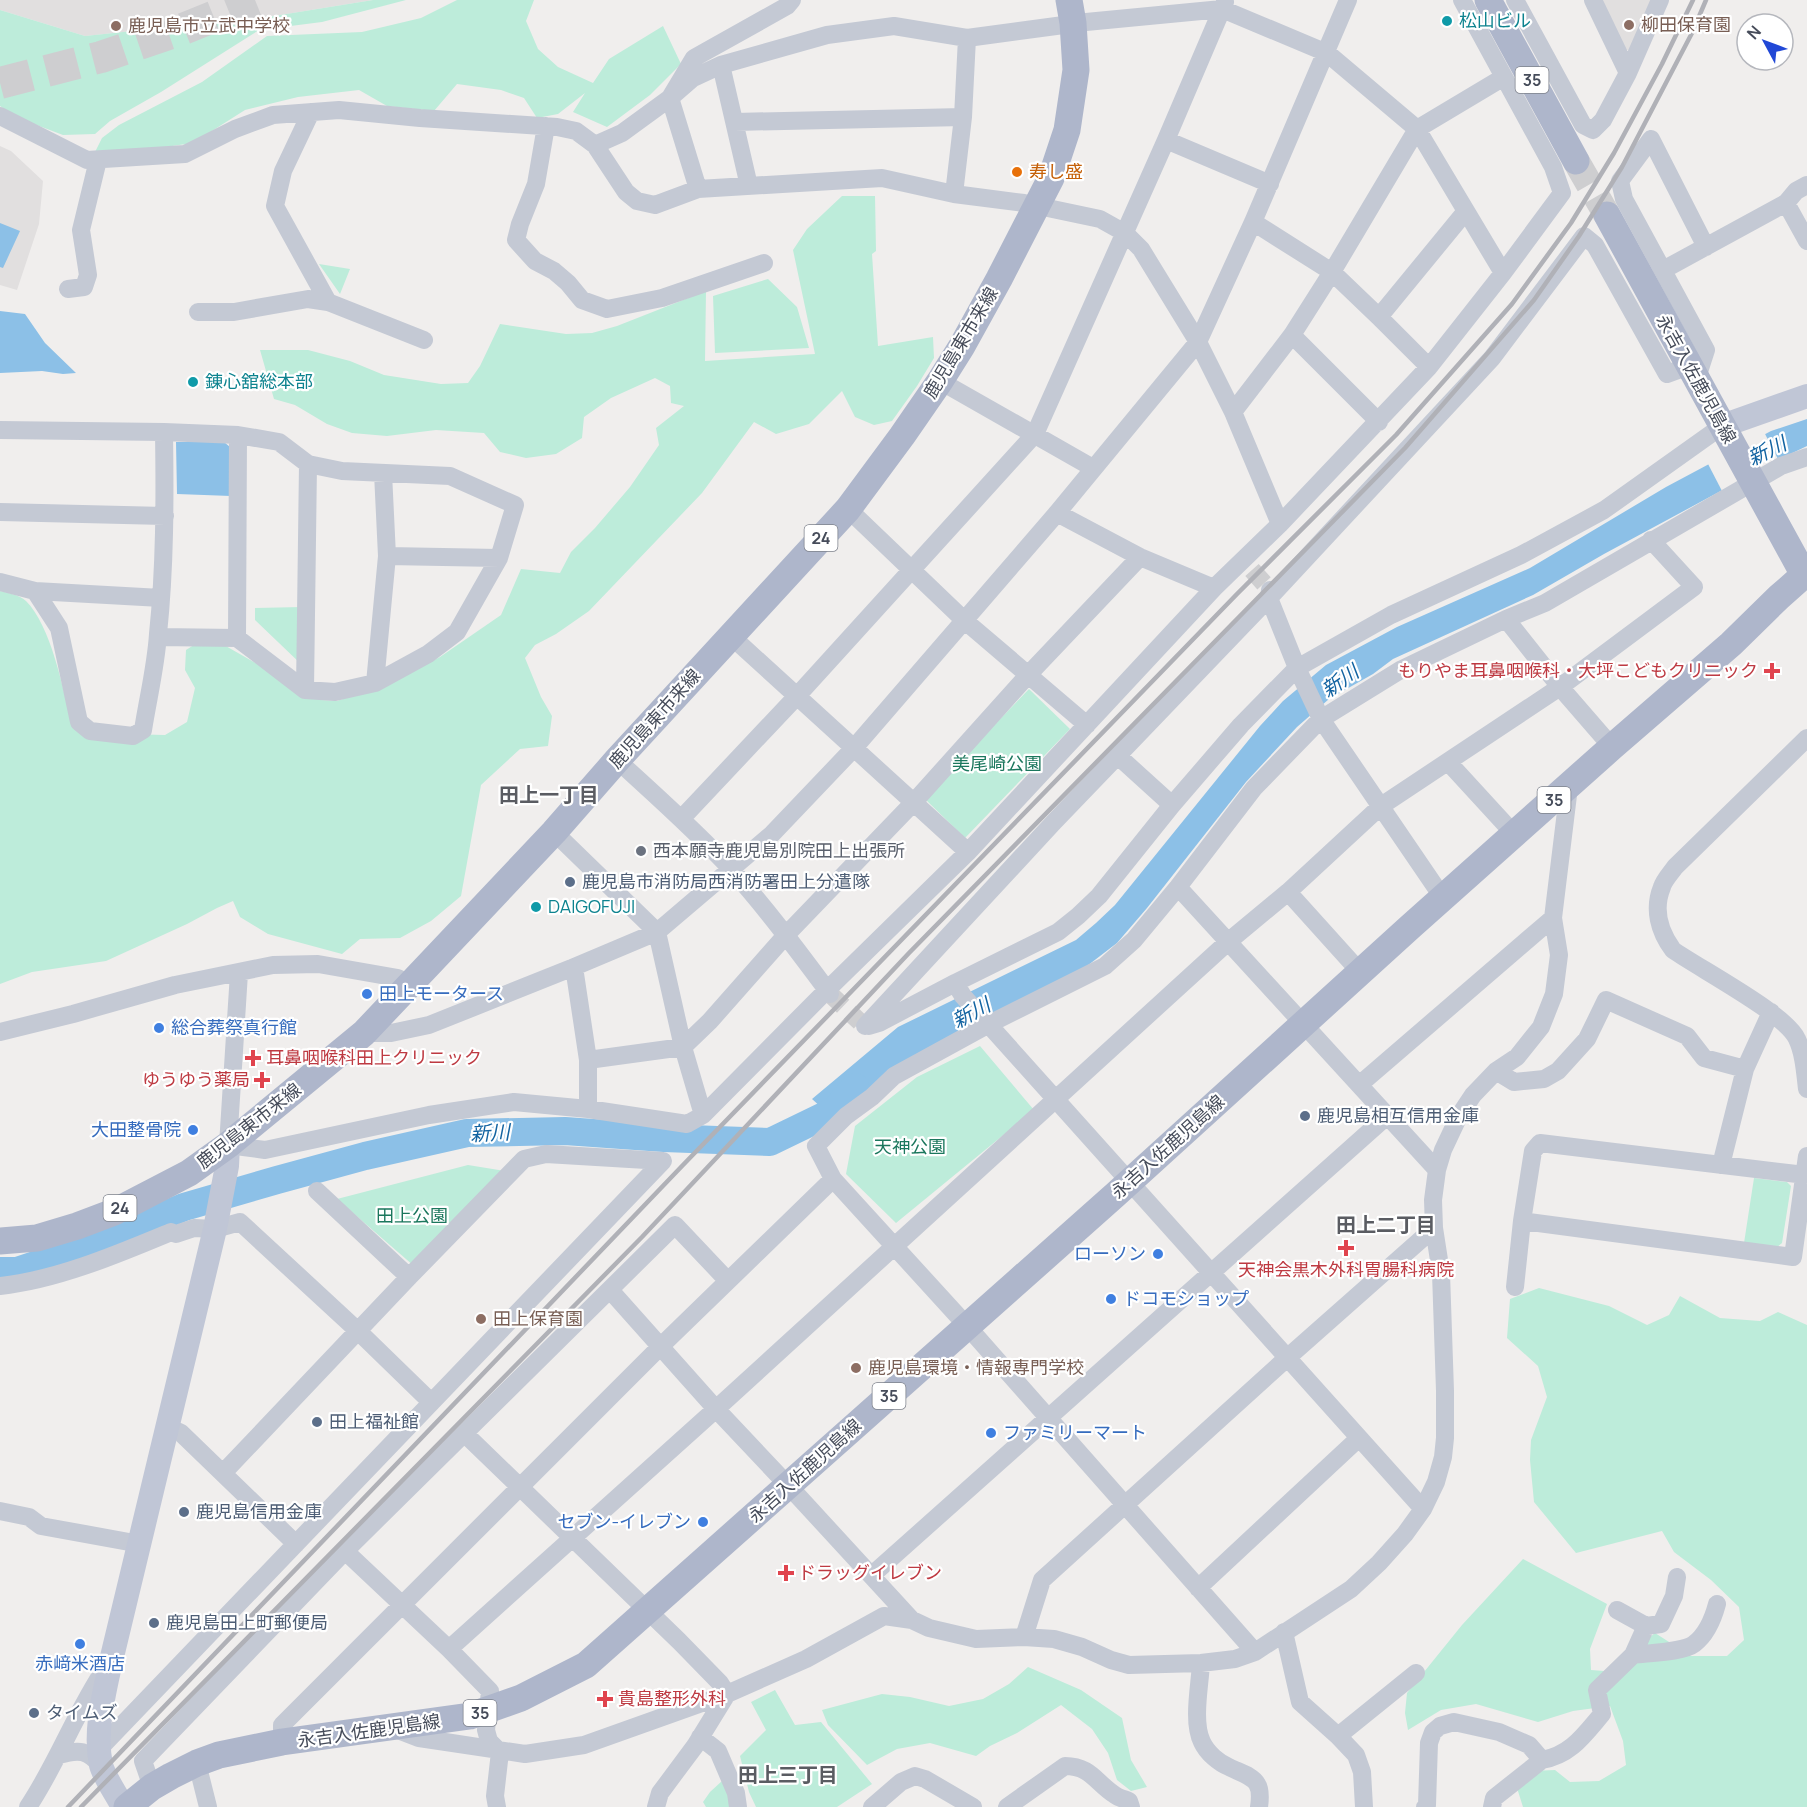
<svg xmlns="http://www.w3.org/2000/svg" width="1807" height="1807" font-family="Manrope,'Noto Sans JP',sans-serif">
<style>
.education{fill:#e1dfdf}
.green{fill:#bdecda}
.water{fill:#8cc0e7}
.pier{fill:#f0eeed}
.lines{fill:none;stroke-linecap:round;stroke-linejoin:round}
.river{stroke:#8cc0e7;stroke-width:28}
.street-tunnel{stroke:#ceced0;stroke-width:18;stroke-dasharray:18 9;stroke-linecap:butt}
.primary-tunnel{stroke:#ceced0;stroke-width:27;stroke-dasharray:27 14;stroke-linecap:butt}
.highway-tunnel{stroke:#ceced0;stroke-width:32;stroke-dasharray:32 16;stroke-linecap:butt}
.street{stroke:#c4c9d4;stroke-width:18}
.secondary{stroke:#c0c6d6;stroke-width:24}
.primary{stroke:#aeb6cb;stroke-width:27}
.rail{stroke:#b0b1b7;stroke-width:4.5}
.culture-dot{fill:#0f9aa8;stroke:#fff;stroke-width:2}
.education-dot{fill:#8d6e63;stroke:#fff;stroke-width:2}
.food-dot{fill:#e8710a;stroke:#fff;stroke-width:2}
.health-dot{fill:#e0444e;stroke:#fff;stroke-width:2}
.worship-dot{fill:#6b7280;stroke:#fff;stroke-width:2}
.service-dot{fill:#5c6f8a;stroke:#fff;stroke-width:2}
.shop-dot{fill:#3f7fe0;stroke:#fff;stroke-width:2}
.labels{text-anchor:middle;stroke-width:4.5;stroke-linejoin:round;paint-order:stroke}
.shield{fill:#fff;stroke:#7e828c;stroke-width:1.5}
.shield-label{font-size:16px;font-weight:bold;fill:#464c5a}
.culture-label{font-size:18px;fill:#0d838f;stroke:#fff;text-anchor:start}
.education-label{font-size:18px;fill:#785e54;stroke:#fff;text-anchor:start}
.food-label{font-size:18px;fill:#c56008;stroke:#fff;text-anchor:start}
.street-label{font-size:18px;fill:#464c5a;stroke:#fff}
.health-label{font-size:18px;fill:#be3a42;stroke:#fff;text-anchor:start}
.park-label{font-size:18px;fill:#1b775d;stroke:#fff}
.worship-label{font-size:18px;fill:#5b616d;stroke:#fff;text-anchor:start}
.service-label{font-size:18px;fill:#4e5e75;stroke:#fff;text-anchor:start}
.shop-label{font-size:18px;fill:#366cbe;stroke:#fff;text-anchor:start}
.water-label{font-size:20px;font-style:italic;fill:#1263a1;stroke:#fff}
.neighbourhood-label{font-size:20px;font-weight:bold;fill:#5a5c62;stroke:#fff}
</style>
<rect width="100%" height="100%" fill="#f0eeed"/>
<!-- education -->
<path class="education" d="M0,0H373L274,16L85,36L0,10Z
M1602,0H1656L1633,50H1625Z
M0,146L11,151L43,181L39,224L17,290L0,285Z"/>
<!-- green -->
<path class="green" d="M373,0H406L322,22L259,30L161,92L110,121L95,134L63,135L18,118L0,106V10L85,36L274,16Z
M457,0H534L526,21L538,49L558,67L593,83L609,59L663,26L681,64L650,95L607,127L573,112L585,93L558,114L537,118L524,98L501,90L457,84L434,111L387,106L359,90L298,97L245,110L193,143L137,151L95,152L102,138L119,125L202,82L267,36L362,32L421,18Z
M842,196H875L876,251L872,254L878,346L933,337L934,358L917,386L892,421L874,425L855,417L842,391L809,424L776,434L754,422L702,493L589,611L556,634L535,645L525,658L541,697L552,716L548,746L520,749L481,785L461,896L431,921L400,938L360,939L342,954L268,934L240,917L233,901L217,908L187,924L106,961L32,972L0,984V591C8,593 20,595 26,601C51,626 63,688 71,722L88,733L165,735L187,722L195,688L185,670L186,650L197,643L224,645L321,700L337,701L384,685L440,657L501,615L521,569L560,573L571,552L595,528L630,487L659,445L656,428L684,406L671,403L670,386L655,378L611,398L584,417L582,438L556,454L526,458L500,452L484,433L436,430L387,436L352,433L327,424L295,405L274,399L260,350H308L350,361L384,375L441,384L468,383L480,366L500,324L566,334L592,333L617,326L706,291L705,361L815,354L793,250L807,229Z
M319,264L350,269L340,294Z
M768,279L797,307L809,348L715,353L713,296Z
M302,607V665L255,620V608Z
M1029,689L1070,729L965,838L924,798Z
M980,1046L1034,1110L896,1223L846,1174L855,1126L917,1077Z
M468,1165L505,1171L414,1266L337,1199Z
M1754,1178L1787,1182L1791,1186L1782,1243L1776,1248L1744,1243Z
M1539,1288L1609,1306L1647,1325L1669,1315L1680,1296L1720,1318L1760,1321L1778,1312L1807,1325V1807H1523L1517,1788L1532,1771L1555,1770L1570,1782L1599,1781L1626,1765L1623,1741L1610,1706L1573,1711L1538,1722L1476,1704L1441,1710L1408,1730L1405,1713L1407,1693L1462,1625L1523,1559L1607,1604L1590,1649L1591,1670L1604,1671L1633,1651L1655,1633L1691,1656H1727L1744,1640L1739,1607L1711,1580L1674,1552L1662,1531L1576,1553L1534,1502L1530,1460L1531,1440L1547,1397L1538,1366L1507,1338L1510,1299Z
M1028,1667L1081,1690L1122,1718L1131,1760L1147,1787L1131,1791L1117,1780L1108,1753L1092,1729L1061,1705L1017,1733L990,1746L976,1756L930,1743L897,1749L867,1765L828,1725L822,1710L882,1694L910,1697L949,1706L983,1699L1009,1684Z
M775,1690L795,1725L821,1722L872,1784L837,1807H756L749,1792L740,1756L766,1730L751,1702Z
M734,1770L744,1807H706L703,1802L710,1792Z"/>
<!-- water -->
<path class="water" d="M0,223L20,231L3,268L0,267Z
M0,311L25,314L45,343L76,373L63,374L42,371L0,373Z
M1807,419V446L1782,458L1604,554L1533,595L1393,659L1373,674L1329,699L1297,727L1246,782L1147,908L1117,943L1087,966L833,1118L812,1099L898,1027L1076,940L1096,923L1115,905L1260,726L1283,701L1326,665L1397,627L1530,568L1666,487L1771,431Z
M176,442H224L230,447L231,496L177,494Z"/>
<!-- pier -->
<path class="pier" d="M1764,432L1779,461L1722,491L1707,462Z"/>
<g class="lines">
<!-- river -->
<path class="river" d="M0,1271H17L89,1247L184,1207L277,1180L365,1156L467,1133L565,1131L664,1138L770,1142L834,1111L855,1087"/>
<!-- street-tunnel -->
<path class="street-tunnel" d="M1252,570L1270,590
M830,994L860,1022"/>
<!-- primary-tunnel -->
<path class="primary-tunnel" d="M1576,161L1607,215"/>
<!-- highway-tunnel -->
<path class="highway-tunnel" d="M0,83L101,57L183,29L255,0"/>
<!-- street -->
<path class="street" d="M1515,0L1583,125L1593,130L1603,120L1628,73L1660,0
M1593,0L1628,73
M721,65L749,186
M311,112L283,171L275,206L328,302L424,340
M0,116L87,160L185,154L235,129L273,115L339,110L420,118L557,127L576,131L595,145L626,192L637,201L655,205L698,189L882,178L954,194L1024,203L1100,219L1125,233L1141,249L1198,342L1233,412L1280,524
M735,122L963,117
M546,126L536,184L520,224L516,240L535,261L554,271L568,283L582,300L607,309L662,298L764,263
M1166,140L1270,184
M595,145L622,133L670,98L693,78L721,65L827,35L894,26L967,38L1086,22L1222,9L1327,53L1417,129L1503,273
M698,189L670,98L694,58L787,6L792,0
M954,194L963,117L967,38
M1786,203L1807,241
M1253,222L1332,272L1379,317L1429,367
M1663,270L1786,203L1796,191L1807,185
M68,289L84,287L88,275L81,230L98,160
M198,312H234L308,299L328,302
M1379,317L1466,211
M1292,335L1379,422
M940,381L1093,468
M1696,381L1706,350L1624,199L1620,181L1651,139L1706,247
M1233,412L1292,335L1332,272L1417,129L1504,77
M0,430L164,432L238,435L279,442L308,464L342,471L450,476L515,505L499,558L457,632L428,654L375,683L335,692L305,690L237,638L158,637
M848,509L965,621L1087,725
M0,512L165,516
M1057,513L1140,557L1214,588
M387,556L499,558
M0,582L35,591L59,628L79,722L90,731L133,736L143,730C148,698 156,666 158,634C165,567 165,499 164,432
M1270,590L1269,598L1297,668L1321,719L1443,898
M35,591L161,598
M1506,619L1560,687L1612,747
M731,636L968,852
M237,638L238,435
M375,683L387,556L383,473
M305,690L308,464
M1807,738L1675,867C1671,873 1664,880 1662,887C1653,909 1659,931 1673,950C1700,969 1786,1014 1797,1039C1804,1054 1805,1072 1807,1089
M1118,756L1172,805
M617,760C655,795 695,830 730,868C766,908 798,951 830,994
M1448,762L1515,835
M681,819L797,696L1035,434L1166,140L1225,2
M554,832L657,932L683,1047L703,1115
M1178,887L1437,1170
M1288,892L1361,973
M574,967L588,1060V1109
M239,973L228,1145L265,1150L429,1115L514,1102L588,1109L687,1124L703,1115L827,990L968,852L1214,588L1280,524L1429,367L1503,273L1562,193L1553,167L1462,0
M955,983L963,996L1423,1509
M865,1026L1053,823L1269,598L1492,358L1584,236L1595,245L1667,374L1689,366
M869,1026L879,1023L955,983L1058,932L1078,916L1099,896L1172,805L1241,725L1297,668L1391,615L1521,555L1604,510L1722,426
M0,1032L73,1014L175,985L273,965L318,964L398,978L409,987
M364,1033H391L429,1025L574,967L657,932L772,834L854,748L1057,513L1198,342L1253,222L1348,0
M588,1060L683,1047L710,1021L786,935L914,802L1028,675L1140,557
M1496,1071L1514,1082L1544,1079L1558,1071L1587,1039L1606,1000L1687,1036L1704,1058L1745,1069
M1359,1085L1553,918
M1721,1165L1745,1069L1771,1012
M1805,1175L1540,1143L1533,1151L1522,1221L1793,1257L1807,1156
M317,1191L409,1277
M0,1286C57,1280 118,1254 171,1232L176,1234L194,1228L215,1229L240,1222L358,1331L431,1402
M1515,1287L1522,1221
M610,1290L716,1409L798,1496L912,1620
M168,1427L181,1433L296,1544
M465,1434L679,1641L720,1683L727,1694
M0,1511L29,1517L41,1526L140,1544
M345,1551L449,1649L490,1691L486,1730L489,1741L500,1752
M872,1575L1387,1116
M1198,1588L1359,1438
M1646,1626L1661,1624L1674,1596L1677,1577
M1284,1632L1300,1702L1338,1736L1356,1755L1362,1772L1364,1807
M1024,1637L1042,1580L1287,1358L1434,1228
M449,1649L716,1409L1229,941L1288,892L1381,806L1560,687L1694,587L1651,540
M1255,1652L967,1326L833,1179L816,1146L846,1116L872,1097L894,1076L989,1024L1105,966L1134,940L1178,887L1254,788L1321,719L1402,669L1506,619L1545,603L1781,466L1807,457
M1633,1655C1647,1653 1684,1652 1694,1644C1706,1635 1713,1619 1717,1604
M1201,1663C1200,1685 1192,1722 1202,1742C1207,1753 1219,1763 1229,1767C1238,1772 1252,1775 1257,1784C1261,1790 1260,1800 1259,1807
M393,1728L419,1738L525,1754L584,1745L727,1694L806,1659L884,1616L912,1620L929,1628L976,1639L1024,1637L1054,1639L1082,1647L1111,1660L1129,1665L1201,1663L1235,1659L1255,1652L1351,1589L1379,1563L1405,1534L1423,1509L1436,1482L1443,1457L1445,1438V1391L1441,1273L1434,1228L1433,1200L1437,1170L1443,1150L1459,1116L1473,1095L1496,1071L1517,1057L1541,1027L1554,994L1559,955L1553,918L1569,787
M1338,1736L1416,1673
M700,1737L718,1751L736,1793L738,1807
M282,1742V1725L661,1346L833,1179
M100,1748L663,1161L546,1154L524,1159L409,1277L223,1473
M59,1755C79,1749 88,1750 101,1766
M1542,1760C1571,1755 1584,1735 1602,1714L1597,1690L1633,1655L1646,1626L1617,1610
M197,1763L208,1807
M152,1787L143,1761L345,1551L675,1225L728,1281
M28,1807C58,1762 76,1711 106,1667
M497,1807L495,1796L500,1752
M656,1807L660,1793L695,1746L727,1694
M872,1807L901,1782L915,1776L925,1779L973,1807
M1007,1807L1065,1766C1091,1766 1096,1783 1115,1795C1119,1798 1124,1799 1129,1801L1131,1807
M1425,1807L1427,1805L1429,1743L1433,1732L1440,1726L1454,1722L1499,1732L1529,1745L1542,1760L1494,1798L1492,1807"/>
<!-- secondary -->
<path class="secondary" d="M1722,426L1807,396
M123,1807C117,1795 104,1777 101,1765C94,1731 104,1694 111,1661L215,1229L227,1166L228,1145"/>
<!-- primary -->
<path class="primary" d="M1488,0L1576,161
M0,1241L37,1238L77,1226L114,1212L189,1173L228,1145L364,1033L554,832L617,760L848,509L902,436L940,381L962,346L999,279L1051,178L1067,130L1076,70L1073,23L1069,0
M127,1807L152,1787L171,1776L197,1763L219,1755L282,1742L470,1716L521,1698L586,1665L1115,1195L1410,927L1612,747L1731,644L1779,597L1804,575L1607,215"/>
<!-- rail -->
<path class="rail" d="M68,1807L683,1165L1237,594L1396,435L1512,304L1571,223L1614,153L1662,64L1693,0
M81,1807L642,1237L909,953L1405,448L1534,300L1579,236L1622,167L1692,33L1706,0"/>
</g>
<!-- markers -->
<g class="culture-dot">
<circle cx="1447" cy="21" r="6"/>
<circle cx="193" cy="382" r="6"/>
<circle cx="536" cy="907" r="6"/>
</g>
<g class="education-dot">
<circle cx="1629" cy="25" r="6"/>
<circle cx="116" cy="26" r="6"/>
<circle cx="481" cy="1319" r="6"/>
<circle cx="856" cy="1368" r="6"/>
</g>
<circle class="food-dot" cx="1017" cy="172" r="6"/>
<g class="health-dot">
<path d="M1769 662h6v6h6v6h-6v6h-6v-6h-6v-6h6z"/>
<path d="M250 1049h6v6h6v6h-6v6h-6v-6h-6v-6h6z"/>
<path d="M259 1071h6v6h6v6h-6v6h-6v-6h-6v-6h6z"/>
<path d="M1343 1239h6v6h6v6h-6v6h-6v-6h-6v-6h6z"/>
<path d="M783 1564h6v6h6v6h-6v6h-6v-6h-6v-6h6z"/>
<path d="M602 1690h6v6h6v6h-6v6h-6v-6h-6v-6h6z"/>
</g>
<circle class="worship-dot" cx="641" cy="851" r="6"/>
<g class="service-dot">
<circle cx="570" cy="882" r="6"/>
<circle cx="1305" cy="1116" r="6"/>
<circle cx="317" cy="1422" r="6"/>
<circle cx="184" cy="1512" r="6"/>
<circle cx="154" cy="1623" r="6"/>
<circle cx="34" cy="1713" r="6"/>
</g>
<g class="shop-dot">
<circle cx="367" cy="994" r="6"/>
<circle cx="159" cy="1028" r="6"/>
<circle cx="193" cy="1130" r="6"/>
<circle cx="1158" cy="1254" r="6"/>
<circle cx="1111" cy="1299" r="6"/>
<circle cx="991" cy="1433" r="6"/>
<circle cx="703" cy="1522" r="6"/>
<circle cx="80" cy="1644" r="6"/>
</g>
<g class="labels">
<!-- shield labels -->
<g class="shield">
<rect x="1515.5" y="67" width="33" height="26" rx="4.5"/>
<rect x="804.5" y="525" width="33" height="26" rx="4.5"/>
<rect x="1537.5" y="787" width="33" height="26" rx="4.5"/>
<rect x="103.5" y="1195" width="33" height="26" rx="4.5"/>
<rect x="872.5" y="1383" width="33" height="26" rx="4.5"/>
<rect x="463.5" y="1700" width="33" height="26" rx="4.5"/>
</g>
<g class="shield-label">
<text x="1532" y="86">35</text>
<text x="821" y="544">24</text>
<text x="1554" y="806">35</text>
<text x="120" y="1214">24</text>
<text x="889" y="1402">35</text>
<text x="480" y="1719">35</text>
</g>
<!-- culture labels -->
<g class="culture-label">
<text x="1459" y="27">松山ビル</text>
<text x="205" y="388">錬心舘総本部</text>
<text x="548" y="913">DAIGOFUJI</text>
</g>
<!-- education labels -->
<g class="education-label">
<text x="1641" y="31">柳田保育園</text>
<text x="128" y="32">鹿児島市立武中学校</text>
<text x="493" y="1325">田上保育園</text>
<text x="868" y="1374">鹿児島環境・情報専門学校</text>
</g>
<!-- food labels -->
<g class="food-label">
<text x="1029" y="178">寿し盛</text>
</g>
<!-- street labels -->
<g class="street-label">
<text transform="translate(961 343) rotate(-59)" y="6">鹿児島東市来線</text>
<text transform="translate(1696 379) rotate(61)" y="6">永吉入佐鹿児島線</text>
<text transform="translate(655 719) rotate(-48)" y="6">鹿児島東市来線</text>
<text transform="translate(249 1126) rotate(-38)" y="6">鹿児島東市来線</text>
<text transform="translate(1168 1147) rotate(-42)" y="6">永吉入佐鹿児島線</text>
<text transform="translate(805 1471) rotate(-42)" y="6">永吉入佐鹿児島線</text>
<text transform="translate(369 1731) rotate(-8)" y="6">永吉入佐鹿児島線</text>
</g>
<!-- health labels -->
<g class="health-label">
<text x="1758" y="677" text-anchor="end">もりやま耳鼻咽喉科・大坪こどもクリニック</text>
<text x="266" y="1064">耳鼻咽喉科田上クリニック</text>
<text x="250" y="1086" text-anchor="end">ゆうゆう薬局</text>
<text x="1346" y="1276" text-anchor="middle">天神会黒木外科胃腸科病院</text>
<text x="798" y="1579">ドラッグイレブン</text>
<text x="618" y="1705">貴島整形外科</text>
</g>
<!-- park labels -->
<g class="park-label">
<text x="997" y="770">美尾崎公園</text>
<text x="910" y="1153">天神公園</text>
<text x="412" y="1222">田上公園</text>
</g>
<!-- worship labels -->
<g class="worship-label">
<text x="653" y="857">西本願寺鹿児島別院田上出張所</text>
</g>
<!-- service labels -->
<g class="service-label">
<text x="582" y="888">鹿児島市消防局西消防署田上分遣隊</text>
<text x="1317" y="1122">鹿児島相互信用金庫</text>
<text x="329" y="1428">田上福祉館</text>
<text x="196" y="1518">鹿児島信用金庫</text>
<text x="166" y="1629">鹿児島田上町郵便局</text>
<text x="46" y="1719">タイムズ</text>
</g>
<!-- shop labels -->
<g class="shop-label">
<text x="379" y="1000">田上モータース</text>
<text x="171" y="1034">総合葬祭真行館</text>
<text x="181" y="1136" text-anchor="end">大田整骨院</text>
<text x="1146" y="1260" text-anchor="end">ローソン</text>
<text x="1123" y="1305">ドコモショップ</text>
<text x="1003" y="1439">ファミリーマート</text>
<text x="691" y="1528" text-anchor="end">セブン-イレブン</text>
<text x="80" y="1670" text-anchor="middle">赤﨑米酒店</text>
</g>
<!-- water labels -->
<g class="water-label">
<text transform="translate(1767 451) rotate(-26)" y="7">新川</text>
<text transform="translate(1340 681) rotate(-35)" y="7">新川</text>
<text transform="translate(971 1013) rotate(-29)" y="7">新川</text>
<text transform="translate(490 1133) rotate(-3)" y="7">新川</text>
</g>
<!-- neighbourhood labels -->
<g class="neighbourhood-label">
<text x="549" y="802">田上一丁目</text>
<text x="1386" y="1232">田上二丁目</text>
<text x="788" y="1782">田上三丁目</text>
</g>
</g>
<!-- north arrow -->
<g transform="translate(1765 42) rotate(311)"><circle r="28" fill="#ffffff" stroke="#b5b7bd" stroke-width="1.5"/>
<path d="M0-4.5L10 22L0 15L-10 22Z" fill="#2148d6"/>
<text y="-9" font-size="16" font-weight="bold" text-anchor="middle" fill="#464c5a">N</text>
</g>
</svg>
